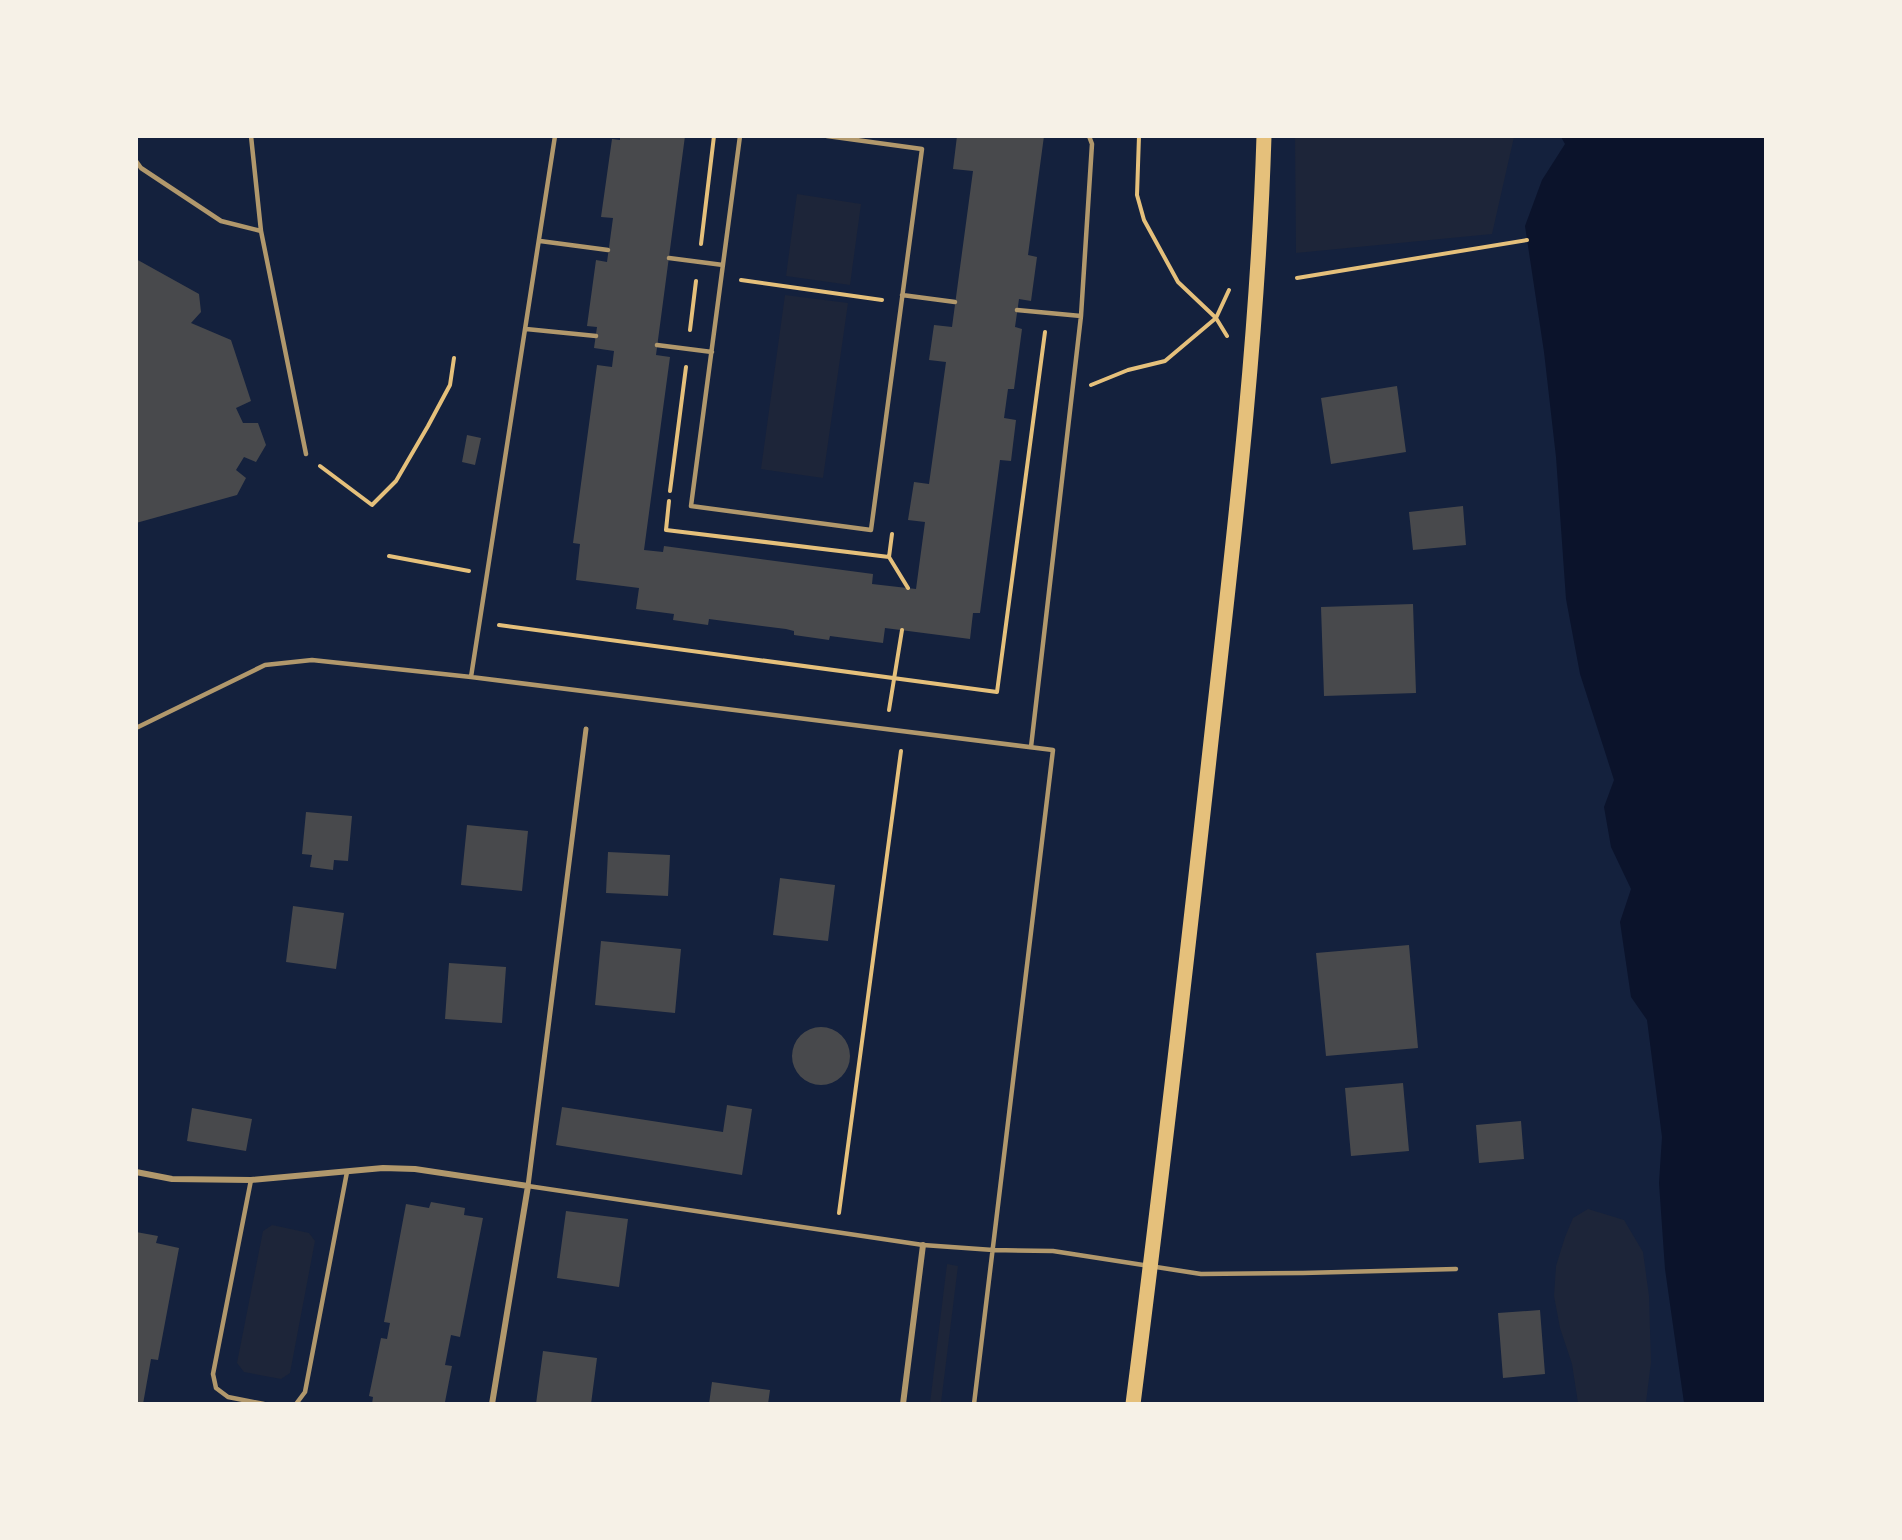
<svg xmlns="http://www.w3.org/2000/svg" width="1902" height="1540" font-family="'Source Sans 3',sans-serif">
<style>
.green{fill:#1d2539}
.water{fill:#0b132b}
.building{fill:#48494c}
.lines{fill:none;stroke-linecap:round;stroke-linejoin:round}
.path{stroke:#e5c07b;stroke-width:4}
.service{stroke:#b1986c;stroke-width:4.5}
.pedestrian{stroke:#b1986c;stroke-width:5}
.minor{stroke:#b1986c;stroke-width:6}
.primary{stroke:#e5c07b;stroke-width:15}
</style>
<rect width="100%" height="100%" fill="#14213d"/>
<!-- green -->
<path class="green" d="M1295,137H1514L1492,234L1296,253Z
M797,194L861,204L850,285L786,276Z
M785,295L848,303L823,478L761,469Z
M1588,1209L1624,1220L1643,1252L1649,1296L1651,1362L1646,1403H1578L1572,1364L1560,1328L1554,1296L1556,1266L1565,1237L1573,1218Z
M272,1225L309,1233L315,1241L290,1373L281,1379L244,1372L237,1363L263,1231Z
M947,1264L958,1266L941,1403H930Z"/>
<!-- water -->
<path class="water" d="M1561,137H1765V1403H1684L1665,1269L1659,1183L1662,1137L1647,1020L1631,997L1620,922L1631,889L1611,847L1604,807L1614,780L1580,674L1566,599L1556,457L1544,352L1525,226L1542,180L1565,144Z"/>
<!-- building -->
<path class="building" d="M620,136H685L656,355L670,357L644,550L663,552L664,546L873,574L872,584L916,589L925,522L908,520L914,482L929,484L946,362L929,360L934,325L952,327L973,171L953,169L957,136L974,138V136H1044L1028,255L1037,257L1031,301L1019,299L1015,327L1022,329L1014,389H1008L1004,418L1016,420L1011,461L1000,460L980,613H973L970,639L885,628L883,643L830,636L829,640L794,635V631L786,629L709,619L708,625L673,620L674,614L636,609L639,588L576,580L580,544L573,543L597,365L612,367L614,351L594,348L597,327L587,326L596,260L607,262L613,218L601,217L612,139L620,140Z
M136,259L199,294L201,312L191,323L231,340L251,401L236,408L243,423H258L266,445L256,462L244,457L236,470L246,478L237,495L136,523Z
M1397,386L1406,452L1331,464L1321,398Z
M467,435L481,438L475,465L462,462Z
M1463,506L1466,545L1413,550L1409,512Z
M1413,604L1416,693L1324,696L1321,607Z
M306,812L352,816L348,861L334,860L333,870L310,867L312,855L302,854Z
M467,825L528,831L522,891L461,885Z
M608,852L670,855L668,896L606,893Z
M780,878L835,885L828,941L773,935Z
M293,906L344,913L336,969L286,962Z
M601,941L681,949L675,1013L595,1005Z
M1409,945L1418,1048L1326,1056L1316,953Z
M449,963L506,967L502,1023L445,1019Z
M792 1056a29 29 0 1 1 58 0a29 29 0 1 1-58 0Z
M1403,1083L1409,1151L1351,1156L1345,1088Z
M727,1105L752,1109L742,1175L556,1145L562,1107L723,1132Z
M192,1108L252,1119L246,1151L187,1141Z
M1521,1121L1524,1159L1479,1163L1476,1125Z
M431,1202L465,1208L464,1215L483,1218L460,1337L451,1335L445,1365L452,1366L445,1402L372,1404L373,1397L369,1396L381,1338L387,1339L390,1323L384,1322L406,1204L429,1208Z
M566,1211L628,1219L619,1287L557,1278Z
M136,1232L158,1236L156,1243L179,1248L158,1360L151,1359L143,1404H136Z
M1540,1310L1545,1374L1503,1378L1498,1313Z
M543,1351L597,1358L591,1404H536Z
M712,1382L770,1390L768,1404H709Z"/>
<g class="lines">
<!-- path -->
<path class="path" d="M1139,136L1137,195L1144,220L1178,282L1216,318L1227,336
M701,244L714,136
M1297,278L1527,240
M741,280L882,300
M690,330L696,281
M1091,385L1128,370L1165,361L1216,318L1229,290
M320,466L372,505L396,481L428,426L450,385L454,358
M670,491L686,367
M669,501L666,530L889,557
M892,534L889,557L908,588
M389,556L469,571
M499,625L997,692L1045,332
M889,710L902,630
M839,1213L901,751"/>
<!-- service -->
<path class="service" d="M251,136L261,231L306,454
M740,136L691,506L871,530L922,149L827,136
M136,161L141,168L221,221L261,231
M540,241L608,250
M669,258L723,265
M902,295L955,302
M1017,310L1081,316
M526,329L596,336
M657,345L712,352
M471,677L555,136
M136,728L265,665L312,660L471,677L1053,750L974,1404
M1031,747L1081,316L1092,144L1089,136
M251,1180L213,1374L216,1388L228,1397L264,1404
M528,1186L923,1245L993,1250L1053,1251L1201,1274L1303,1273L1456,1269
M296,1404L305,1392L347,1172"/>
<!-- pedestrian -->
<path class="pedestrian" d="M528,1186L586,729"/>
<!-- minor -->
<path class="minor" d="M136,1172L172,1179L251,1180L383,1168L415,1169L528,1186L492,1404
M903,1404L923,1245"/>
<!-- primary -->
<path class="primary" d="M1133,1404C1162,1177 1188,950 1213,723C1235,528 1258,333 1264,136"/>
</g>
<!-- border -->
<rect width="1902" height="1540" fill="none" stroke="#f6f1e7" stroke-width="276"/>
</svg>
